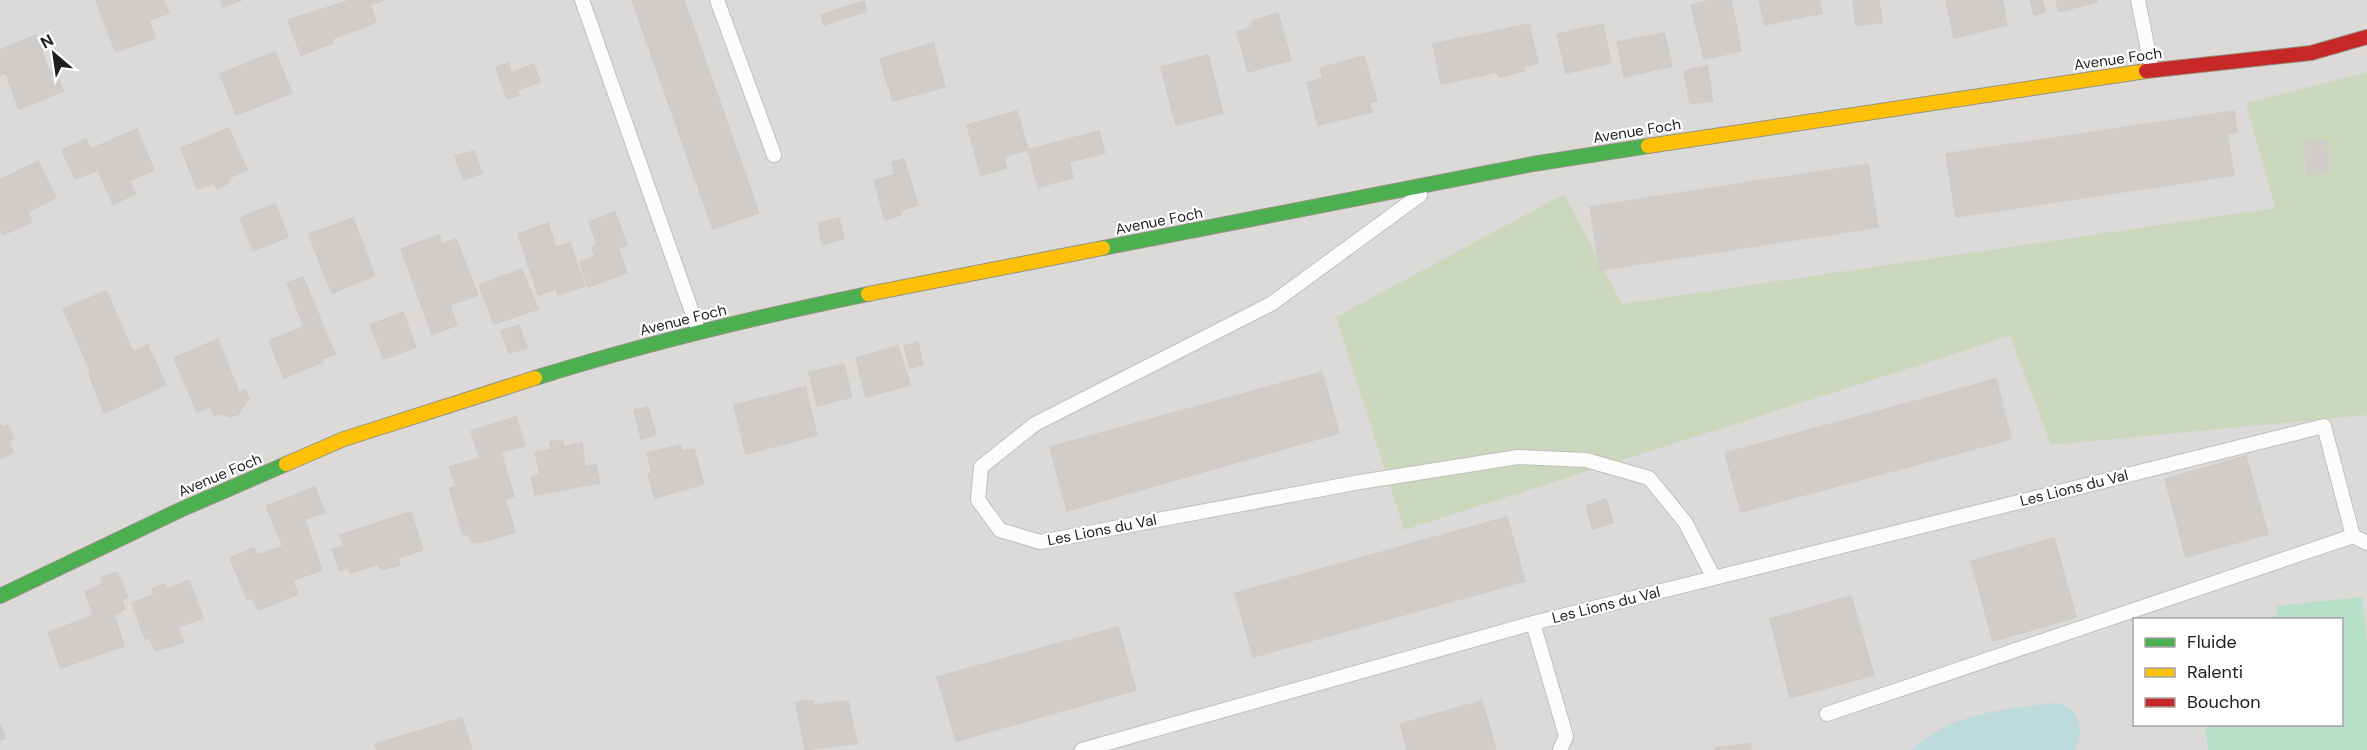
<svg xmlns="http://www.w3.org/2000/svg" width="2367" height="750" font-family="'DM Sans',sans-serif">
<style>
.residential{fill:#dbdad8;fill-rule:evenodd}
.forest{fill:#ccd8be}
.pitch{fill:#b6e0c7}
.water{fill:#bddbdc}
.building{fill:#cfccca;stroke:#cfcbc9;stroke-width:1.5}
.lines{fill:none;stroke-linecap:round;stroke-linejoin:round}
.lane-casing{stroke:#bfbfbd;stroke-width:16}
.fast-casing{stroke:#959381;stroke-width:16}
.slow-casing{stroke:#959381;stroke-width:16}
.jam-casing{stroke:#959381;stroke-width:16}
.lane{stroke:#fcfcfb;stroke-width:14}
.fast{stroke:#4caf50;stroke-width:14}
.slow{stroke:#ffc107;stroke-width:14}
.jam{stroke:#c62828;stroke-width:14}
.labels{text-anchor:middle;stroke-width:4.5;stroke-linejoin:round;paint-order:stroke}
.street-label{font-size:15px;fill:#1e1e1e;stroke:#fff}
</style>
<rect width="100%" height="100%" fill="#eceae7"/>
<!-- residential -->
<path class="residential" d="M0,0H2367V750H0ZM2134,620H2342V724H2134Z"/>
<!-- forest -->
<path class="forest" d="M2367,72V415L2051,445L2010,336L1404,530L1336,317L1564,194L1622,304L2275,208L2246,103Z"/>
<!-- pitch -->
<path class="pitch" d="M2362,597L2367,641V750H2208L2205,725L2342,724V620L2248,619L2277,616L2276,606Z"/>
<!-- water -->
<path class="water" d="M2055,703C2080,706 2085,730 2075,750H1912C1948,713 2006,709 2055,703Z"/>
<!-- building -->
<path class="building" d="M96,0H164L169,13L109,35Z
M221,0H242L223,7Z
M351,0H369L376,22L332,39L333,43L301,55L288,20Z
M369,0H384L370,5Z
M632,0H684L759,213L713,229Z
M1712,0H1731L1741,51L1704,59L1691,5Z
M1759,0H1819L1822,13L1765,25Z
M1853,0H1879L1882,22L1856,26Z
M1952,0H2002L2007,25L1954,38L1946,1Z
M2030,0H2042L2045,12L2034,15Z
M2056,0H2096L2097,2L2059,12Z
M864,1L867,11L824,25L821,15Z
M1278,13L1291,60L1248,72L1237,32L1253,27L1252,21Z
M149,20L155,38L116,52L109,35Z
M1529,24L1538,63L1523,67L1524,71L1499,77L1497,72L1441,84L1433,44Z
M1603,24L1611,63L1566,73L1557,34Z
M1664,33L1672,66L1624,77L1617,42Z
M36,35L49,71L55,68L63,91L19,109L6,73L0,75V50Z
M933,43L945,87L893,101L880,59Z
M275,52L292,93L236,115L220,74Z
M1208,55L1223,113L1176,125L1161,67Z
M1364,56L1377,101L1369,103L1372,112L1318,125L1307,83L1323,78L1320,68Z
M508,63L519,95L507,99L496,68Z
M534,64L540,82L517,90L511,73Z
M1707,66L1713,101L1690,104L1684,71Z
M1017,111L1026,143L1001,150L1007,168L981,175L967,125Z
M2234,111L2237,132L2227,133L2234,175L1956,217L1946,154Z
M229,128L247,170L229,178L230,182L217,189L214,183L197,189L181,148Z
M137,129L154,170L129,181L136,194L113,204L98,170L75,179L62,150L86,139L91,149Z
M1099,131L1105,153L1069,162L1073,178L1038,187L1028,150Z
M2326,141L2329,172L2307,175L2305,142Z
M1026,143L1028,150L1003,157L1001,150Z
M474,151L482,173L464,180L455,156Z
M904,159L918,205L900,211L901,215L885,220L874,181L895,174L892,162Z
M38,161L56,198L28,212L32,222L3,235L0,228V180Z
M1868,164L1878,227L1600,270L1590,207Z
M275,204L288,237L253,251L240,218Z
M615,212L627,245L595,257L592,247L597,244L589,222Z
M353,218L367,255L323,272L309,234Z
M839,218L844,239L822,244L818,223Z
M548,223L554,241L524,252L518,234Z
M439,235L442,244L456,239L478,295L450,305L457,325L432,335L401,249Z
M554,241L556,247L570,243L585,286L558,295L556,289L538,295L524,252Z
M618,248L627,273L588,287L580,262Z
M367,255L375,276L332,293L323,272Z
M522,269L538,309L515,317L501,277Z
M303,277L335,354L322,359L308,325L304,327L287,283Z
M501,277L515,317L494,324L479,285Z
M106,291L133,352L90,370L63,309Z
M403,312L416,347L384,359L370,325Z
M308,325L323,362L284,378L269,341Z
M519,325L527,348L509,353L501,331Z
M218,339L240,395L197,412L174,358Z
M918,342L923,365L910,368L904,346Z
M148,345L166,385L104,413L89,374L91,373L90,370Z
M898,346L910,385L866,397L856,358Z
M844,364L852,397L817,406L809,372Z
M1322,372L1339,433L1067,511L1050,447Z
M1996,379L2011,439L1741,512L1725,453Z
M805,387L817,435L746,454L734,405Z
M246,390L249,400L245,403L239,414L231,417L219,414L214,415L210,406L240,395V393Z
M648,407L656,435L641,439L634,410Z
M516,417L525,446L502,451L493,424Z
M493,424L514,497L505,499L515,532L478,543L472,542L468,534L463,535L449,488L456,486L449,467L480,458L471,431Z
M0,425L2,428L7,425L14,438L9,441L13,452L0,459Z
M562,440L564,447L582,443L585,467L596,465L600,483L535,495L531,477L540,474L535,452L551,449L550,442Z
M680,445L682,451L694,449L704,484L655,498L648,474L652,473L647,453Z
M2246,456L2268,534L2186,557L2165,479Z
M315,487L325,513L304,519L296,495Z
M296,495L322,570L277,586L278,588L247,600L230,558L254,548L257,555L283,546L266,506Z
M1606,499L1613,523L1593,529L1586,506Z
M411,512L423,550L398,558L400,565L381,570L378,564L350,573L348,568L340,571L332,549L344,546L340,535Z
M1507,517L1525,581L1253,657L1235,593Z
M2054,538L2076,617L1993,641L1971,561Z
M117,572L128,597L122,600L125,609L113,615L101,578Z
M189,580L203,618L145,639L132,603L155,594L152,589L164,584L167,589Z
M293,581L298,594L258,610L252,598Z
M104,583L124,646L61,668L48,633L93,615L85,592Z
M1851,596L1874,675L1790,698L1770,619Z
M177,627L184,642L155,651L149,637Z
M1118,627L1136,690L956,741L937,677Z
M813,700L814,705L848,701L857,743L805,750L796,702Z
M1482,701L1496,750H1407L1400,724Z
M462,718L472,750H377L375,744Z
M0,724L5,738L0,740Z
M1750,743L1751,750H1715V748Z"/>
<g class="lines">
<!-- lane casing -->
<g class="lane-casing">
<path id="lane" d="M582,0L699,332
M717,0L774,155
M2138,0L2152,70
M1420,195L1271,304L1035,424L981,467L978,500L1000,530L1040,542L1360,482L1518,457L1586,460L1649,478L1685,522L1714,578
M2353,536L2367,543
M1533,623L1566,736L1560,750
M1082,750L1533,623L2324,426L2353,536L1827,714"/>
</g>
<!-- fast casing -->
<g class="fast-casing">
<path id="fast" d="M1103,248L1533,164L1648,146
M535,378C644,344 756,317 868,294
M0,596L180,510L286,464"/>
</g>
<!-- slow casing -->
<g class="slow-casing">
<path id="slow" d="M1648,146L2146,71
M868,294L1103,248
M286,464L344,439L535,378"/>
</g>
<!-- jam casing -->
<g class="jam-casing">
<path id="jam" d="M2146,71L2311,53L2367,37"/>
</g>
<!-- lane -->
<use href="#lane" class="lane"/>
<!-- fast -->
<use href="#fast" class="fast"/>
<!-- slow -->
<use href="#slow" class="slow"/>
<!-- jam -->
<use href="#jam" class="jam"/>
</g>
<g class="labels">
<!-- street labels -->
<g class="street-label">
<text transform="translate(2118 59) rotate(-8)" y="5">Avenue Foch</text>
<text transform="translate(1637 131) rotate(-9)" y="5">Avenue Foch</text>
<text transform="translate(1159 221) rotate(-11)" y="5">Avenue Foch</text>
<text transform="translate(683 320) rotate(-14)" y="5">Avenue Foch</text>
<text transform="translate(220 475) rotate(-23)" y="5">Avenue Foch</text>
<text transform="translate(2074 488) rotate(-14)" y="5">Les Lions du Val</text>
<text transform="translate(1102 530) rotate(-11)" y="5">Les Lions du Val</text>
<text transform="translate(1606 605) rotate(-14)" y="5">Les Lions du Val</text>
</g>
</g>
<!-- legend -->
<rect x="2133" y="618" width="210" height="108" fill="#ffffff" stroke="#a5a5a5" stroke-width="1.5"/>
<rect x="2145" y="638" width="30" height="9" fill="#4caf50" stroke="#a5a5a5" stroke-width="1.5"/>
<text x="2187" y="648" font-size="18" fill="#1e1e1e">Fluide</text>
<rect x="2145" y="668" width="30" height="9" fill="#ffc107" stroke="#a5a5a5" stroke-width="1.5"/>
<text x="2187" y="678" font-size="18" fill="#1e1e1e">Ralenti</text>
<rect x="2145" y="698" width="30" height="9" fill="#c62828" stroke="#a5a5a5" stroke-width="1.5"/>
<text x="2187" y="708" font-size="18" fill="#1e1e1e">Bouchon</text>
<!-- north arrow -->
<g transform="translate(54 54) rotate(331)" stroke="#ffffff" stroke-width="4.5" paint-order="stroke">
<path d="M0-4.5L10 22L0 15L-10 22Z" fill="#1e1e1e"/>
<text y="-9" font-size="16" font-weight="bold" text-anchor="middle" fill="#1e1e1e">N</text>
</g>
</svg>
